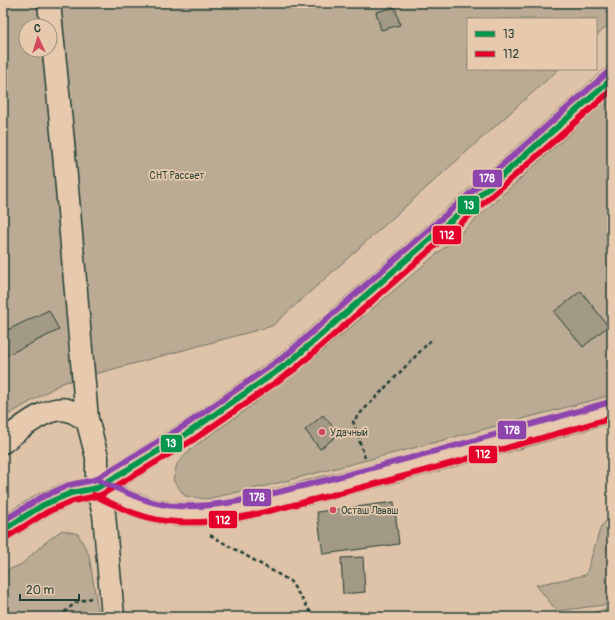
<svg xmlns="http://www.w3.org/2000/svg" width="615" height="620" font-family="Pangolin,sans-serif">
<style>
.green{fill:#bcab94;stroke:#6e7464;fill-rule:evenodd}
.building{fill:#a39a85;stroke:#1f3d34}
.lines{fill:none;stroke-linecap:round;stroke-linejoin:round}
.minor-casing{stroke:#1f3d34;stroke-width:25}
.path{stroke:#1f3d34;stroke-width:2.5;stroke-dasharray:4 3;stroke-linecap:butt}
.minor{stroke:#e7c9ae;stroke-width:22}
.bus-1-casing{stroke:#e7c9ae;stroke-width:9}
.bus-2-casing{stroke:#e7c9ae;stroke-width:9}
.bus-3-casing{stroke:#e7c9ae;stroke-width:9}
.bus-1{stroke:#05964d;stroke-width:6}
.bus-2{stroke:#e4002b;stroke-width:6}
.bus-3{stroke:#8e44ad;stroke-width:6}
.poi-dot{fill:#d1495b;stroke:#e7c9ae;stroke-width:1.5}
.labels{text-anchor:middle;stroke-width:3.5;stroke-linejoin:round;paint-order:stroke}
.park-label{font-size:10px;fill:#274239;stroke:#e7c9ae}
.poi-label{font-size:10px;fill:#1f3d34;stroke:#e7c9ae;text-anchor:start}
.line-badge{stroke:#e7c9ae;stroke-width:1.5}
.badge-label{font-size:11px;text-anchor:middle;font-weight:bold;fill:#fff}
</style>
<rect width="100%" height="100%" fill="#dfc3a9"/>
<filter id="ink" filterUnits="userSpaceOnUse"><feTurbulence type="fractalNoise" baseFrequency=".025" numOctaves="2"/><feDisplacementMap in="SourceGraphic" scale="8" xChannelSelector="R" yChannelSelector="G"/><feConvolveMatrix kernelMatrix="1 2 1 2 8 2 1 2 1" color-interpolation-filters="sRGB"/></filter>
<g filter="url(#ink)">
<!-- green -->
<path class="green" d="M3,3H612V22L596,36V19H468V69H559L272,326L62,383L3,418ZM26,26H50V50H26Z
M612,95V395L410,449L266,486L206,499L185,496L173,480L177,464L192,448L240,414L318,355L452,241Z
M612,516V604L557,611L536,585L586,575L601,526Z
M62,530L78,534L89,555L99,617H3V572L22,564L42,545Z
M612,607V617H579Z
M356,614L366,617H291H296Z"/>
<!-- building -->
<path class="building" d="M395,7L400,25L381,30L376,12Z
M612,261V270L608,265Z
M581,291L608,326L583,347L554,312Z
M49,310L59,330L3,357V332Z
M323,415L339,434L320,449L305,430Z
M394,502L399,544L323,554L317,512Z
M363,557L365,592L343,594L341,558Z"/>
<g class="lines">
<!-- minor casing -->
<g class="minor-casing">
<path id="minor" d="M49,3L63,142L87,419L97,457V488L104,514L113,617
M3,442C18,430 47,405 67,410C73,411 81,417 87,419
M97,488C123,500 149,513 177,514C228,517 277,500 326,488C422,465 517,437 612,410
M3,530L43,505L71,493L97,488L188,433L290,362L612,79"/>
</g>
<!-- path -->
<path class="path" d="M365,458L353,421L433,338
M210,535L290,581L314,617
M59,617L75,603L91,598"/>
<!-- minor -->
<use href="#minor" class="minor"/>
<!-- bus-1 casing -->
<g class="bus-1-casing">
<path id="bus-1" d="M3,530L43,505L71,493L97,488L188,433L290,362L612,79"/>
</g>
<!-- bus-2 casing -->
<g class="bus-2-casing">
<path id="bus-2" d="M94,495C120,508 147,521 177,522C229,525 279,508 328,496C423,472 518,445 612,418
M7,537L47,512L73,501L101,495L193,440L295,369L612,90"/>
</g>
<!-- bus-3 casing -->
<g class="bus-3-casing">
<path id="bus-3" d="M100,481C125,492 150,505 178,506C229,508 277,492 326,480C421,456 516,429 610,402
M3,521L40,498L69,485L94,480L184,426L285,356L607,73"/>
</g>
<!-- bus-1 -->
<use href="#bus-1" class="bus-1"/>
<!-- bus-2 -->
<use href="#bus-2" class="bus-2"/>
<!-- bus-3 -->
<use href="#bus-3" class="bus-3"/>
</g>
</g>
<!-- markers -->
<g class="poi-dot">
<circle cx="322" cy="432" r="4"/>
<circle cx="333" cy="510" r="4"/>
</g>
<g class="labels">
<!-- park labels -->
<g class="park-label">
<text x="177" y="179">СНТ Рассвет</text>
</g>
<!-- poi labels -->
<g class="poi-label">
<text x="330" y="436">Удачный</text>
<text x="341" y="514">Осташ Лаваш</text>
</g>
</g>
<g class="line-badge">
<rect x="472" y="169" width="31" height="19" rx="4" fill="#8e44ad"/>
<rect x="457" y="195" width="23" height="20" rx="4" fill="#05964d"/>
<rect x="432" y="225" width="30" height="20" rx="4" fill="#e4002b"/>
<rect x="497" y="420" width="30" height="20" rx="4" fill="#8e44ad"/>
<rect x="160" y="434" width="23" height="19" rx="4" fill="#05964d"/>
<rect x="468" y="445" width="30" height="19" rx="4" fill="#e4002b"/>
<rect x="242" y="488" width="30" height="19" rx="4" fill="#8e44ad"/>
<rect x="208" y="510" width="30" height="19" rx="4" fill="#e4002b"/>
</g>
<g class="badge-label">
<text x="487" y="182">178</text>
<text x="469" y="209">13</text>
<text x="447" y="239">112</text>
<text x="512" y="434">178</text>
<text x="171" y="447">13</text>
<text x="483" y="458">112</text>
<text x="257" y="501">178</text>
<text x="223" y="524">112</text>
</g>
<!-- margin -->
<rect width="615" height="620" fill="none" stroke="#e7c9ae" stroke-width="16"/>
<rect x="8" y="8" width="599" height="604" fill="none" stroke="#1f3d34" stroke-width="1.5" filter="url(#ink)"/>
<!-- legend -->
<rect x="467" y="18" width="130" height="52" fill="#e7c9ae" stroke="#97917d"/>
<rect x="475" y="31" width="20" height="6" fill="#05964d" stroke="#97917d"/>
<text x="503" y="38" font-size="12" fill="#1f3d34">13</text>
<rect x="475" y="51" width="20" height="6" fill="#e4002b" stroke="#97917d"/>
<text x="503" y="58" font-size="12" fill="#1f3d34">112</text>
<!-- north arrow -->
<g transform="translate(38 38) rotate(356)"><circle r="19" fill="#e7c9ae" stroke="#97917d"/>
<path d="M0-3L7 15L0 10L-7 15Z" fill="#d1495b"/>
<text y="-6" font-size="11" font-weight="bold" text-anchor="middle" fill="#1f3d34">С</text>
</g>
<!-- scale -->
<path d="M20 594v6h59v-6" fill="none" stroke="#1f3d34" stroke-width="2"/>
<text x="26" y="594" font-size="12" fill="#1f3d34" stroke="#e7c9ae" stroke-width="3" paint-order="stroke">20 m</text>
</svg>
